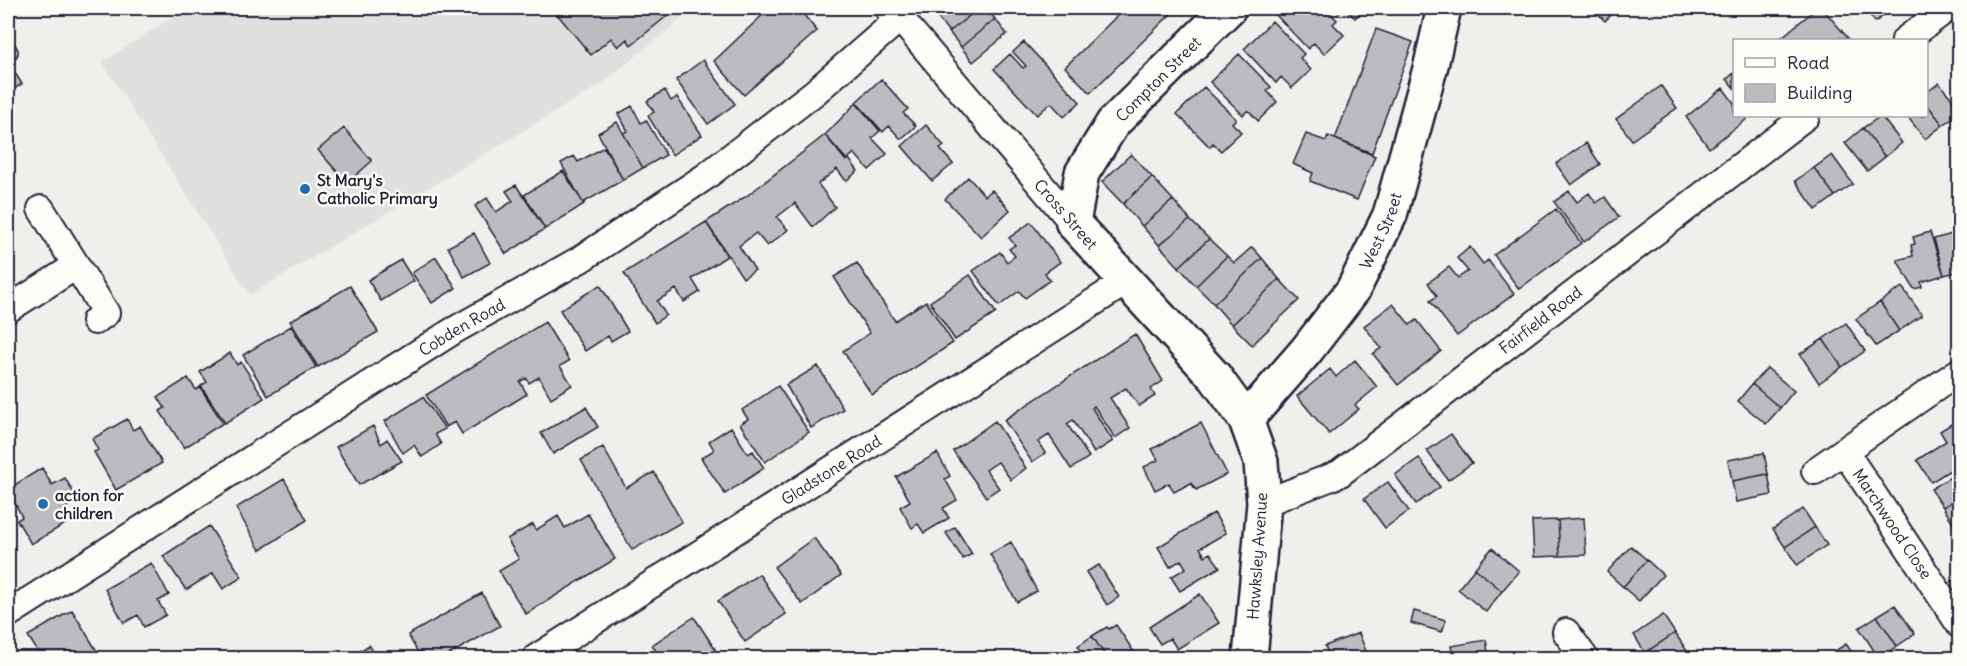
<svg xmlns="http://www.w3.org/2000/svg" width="1967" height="666" font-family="Delius,sans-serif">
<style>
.built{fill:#e0e0df}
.building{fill:#bcbcc0;stroke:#22223b;stroke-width:1.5}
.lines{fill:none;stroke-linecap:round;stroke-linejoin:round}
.lane-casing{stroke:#22223b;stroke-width:18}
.street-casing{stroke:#22223b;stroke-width:30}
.secondary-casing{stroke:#22223b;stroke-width:38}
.lane{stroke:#fdfcf7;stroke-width:14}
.street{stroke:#fdfcf7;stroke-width:26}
.secondary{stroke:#fdfcf7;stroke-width:33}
.poi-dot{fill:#1f6fb2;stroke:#fdfcf7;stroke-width:2}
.labels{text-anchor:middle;stroke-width:5;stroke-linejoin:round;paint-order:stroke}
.street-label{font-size:16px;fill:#22223b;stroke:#fdfcf7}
.poi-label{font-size:16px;font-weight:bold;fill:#22223b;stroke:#fdfcf7;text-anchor:start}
</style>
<rect width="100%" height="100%" fill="#f0efec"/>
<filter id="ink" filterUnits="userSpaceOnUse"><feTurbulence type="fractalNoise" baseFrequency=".0167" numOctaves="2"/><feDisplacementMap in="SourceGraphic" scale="12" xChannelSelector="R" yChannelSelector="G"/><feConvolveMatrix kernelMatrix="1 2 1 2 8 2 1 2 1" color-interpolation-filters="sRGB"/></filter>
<g filter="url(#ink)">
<!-- built -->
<path class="built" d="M187,8H695L603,83L250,295L102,62Z"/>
<!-- building -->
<path class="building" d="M552,8H677L631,45L627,39L618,47L611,38L591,55Z
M770,8H798L817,31L744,95L714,61Z
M927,8H939L931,13Z
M949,8H979L949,32L937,17Z
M979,8H986L995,19L961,47L949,32Z
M1125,8H1177L1090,93L1065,67Z
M1284,8H1325L1337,20L1333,24L1344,35L1324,54L1314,43L1308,49L1276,15Z
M1334,8H1366L1355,18L1344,8L1339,13Z
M1592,8H1618L1605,21Z
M1817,8H1822L1848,38L1785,40L1782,37Z
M1864,8H1894L1875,22Z
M995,19L1007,34L973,62L961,47Z
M1272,21L1304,54L1300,58L1311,70L1292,88L1281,77L1276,83L1244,49Z
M1376,29L1413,42L1372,153L1335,139Z
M1024,42L1080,102L1064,117L1051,103L1037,115L994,69L1010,54L1023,68L1026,66L1013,52Z
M1239,54L1271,87L1267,91L1277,102L1258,121L1248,110L1243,115L1210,82Z
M703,60L735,104L708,124L676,80Z
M8,62L22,84L8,93Z
M1960,63V77L1953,68Z
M1734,73V88L1727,79Z
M881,79L908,109L903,113L916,126L901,139L889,126L883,132L856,102Z
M1939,83L1960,109V113L1943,125L1926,103V93Z
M1661,86L1677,108L1632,140L1616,119Z
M1204,87L1236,119L1232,123L1241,132L1221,151L1213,143L1210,147L1177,114Z
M1723,88L1734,103V116H1744L1747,119L1709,148L1686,117Z
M665,90L671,101L677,97L702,135L672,155L648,116L654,112L647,101Z
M856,103L880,131L872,138L887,154L869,170L854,153L847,160L825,135Z
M1926,103L1943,125L1925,139L1907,116H1926Z
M632,106L641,123L646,120L666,155L643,168L623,133L628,131L618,114Z
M1881,116L1902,143L1885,157L1863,128Z
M617,122L643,168L623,180L598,133Z
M926,125L944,146L940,149L953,164L932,181L902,146Z
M344,128L372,161L347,183L318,150Z
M1863,128L1885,157L1867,171L1845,143Z
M1306,134L1326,141L1328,136L1375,156L1357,200L1310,181L1313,173L1293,164Z
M825,135L846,161L849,159L858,171L846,181L837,169L818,184L835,207L813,227L795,203L777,217L788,230L767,246L756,233L739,246L755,270L743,278L706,222L748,195Z
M1586,143L1600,164L1571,185L1556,164Z
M604,147L623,180L583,203L561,163L574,156L578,162Z
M1131,154L1152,177L1123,204L1102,182Z
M1832,155L1853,184L1835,196L1814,168Z
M1814,168L1835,196L1816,210L1795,181Z
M563,171L584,204L545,229L524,195Z
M968,177L985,196L992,190L1010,210L981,237L945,199Z
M1152,177L1173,200L1142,226L1123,204Z
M516,185L545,229L506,254L475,206L487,198L496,212L513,201L506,191Z
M1569,191L1577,202L1589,193L1596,203L1605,197L1619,217L1584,242L1554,202Z
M1173,200L1190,220L1159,245L1142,226Z
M1556,209L1581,243L1519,289L1494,255Z
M1190,220L1209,239L1179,267L1159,245Z
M706,222L727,256L692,279L700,292L684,302L676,289L657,301L666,315L655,323L624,273Z
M1031,222L1060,262L1045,273L1050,280L1025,298L1019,291L999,306L973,271L1000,252L1007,262L1015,256L1009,249L1015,245L1009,238Z
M1930,232L1944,275L1921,282L1922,287L1914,289L1897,260L1913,256L1911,245L1915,244L1913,237Z
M474,233L490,263L464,277L448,247Z
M1956,233L1960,243V271L1944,275L1934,239Z
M1209,239L1227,256L1196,286L1179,267Z
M1252,247L1262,258L1214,304L1196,286L1227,256L1234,263Z
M1470,247L1483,264L1488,260L1514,294L1457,336L1430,301L1437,296L1428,283L1449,267L1458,278L1468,271L1457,258Z
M436,257L456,288L432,303L412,273Z
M1262,258L1279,279L1232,325L1214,304Z
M401,260L414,281L381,301L368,280Z
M857,263L895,321L926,301L953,343L872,395L843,351L870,333L834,277Z
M970,275L996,313L955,340L930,302Z
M1279,279L1299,300L1252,345L1232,325Z
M600,285L628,331L611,341L608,336L585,351L560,310Z
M350,286L378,332L318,367L290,321Z
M1902,287L1922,315L1899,331L1880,302Z
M1880,302L1899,331L1876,346L1856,319Z
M1393,304L1410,325L1417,320L1441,351L1398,385L1373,354L1381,348L1364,326Z
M545,322L569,361L560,366L572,385L551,398L539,377L529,383L526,378L520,382L527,394L462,434L455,422L446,427L426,395Z
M1846,323L1865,351L1842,367L1823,339Z
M291,326L316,367L268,396L243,355Z
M1135,334L1163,381L1151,389L1155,396L1139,406L1126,388L1110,398L1130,428L1115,438L1094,406L1092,408L1113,441L1094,453L1073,420L1067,424L1089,457L1071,469L1049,435L1038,442L1045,453L1032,462L1004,420Z
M1823,339L1842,367L1819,383L1800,354Z
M230,353L237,365L241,362L264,398L225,423L201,386L207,382L200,372Z
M1355,360L1377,387L1355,405L1359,409L1329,434L1297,396L1330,369L1336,377Z
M818,366L843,409L811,428L786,385Z
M1767,368L1794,391L1780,408L1752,384Z
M188,378L196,390L200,387L223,423L184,448L160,411L165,408L158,397Z
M1752,384L1780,408L1766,424L1738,401Z
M778,386L809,432L765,462L740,424L748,419L742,410Z
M423,397L445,429L435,434L441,444L422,457L414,445L403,453L385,421Z
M586,407L598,427L553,454L541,433Z
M127,419L133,430L140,426L162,463L116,490L94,452L98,450L92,439Z
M1959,419L1960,464L1931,482L1917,460L1946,441L1940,431Z
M995,421L1026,468L1011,480L998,462L986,470L999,488L986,497L953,451Z
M1201,423L1227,474L1196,490L1191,483L1174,492L1169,483L1155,490L1144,467L1158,460L1152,449Z
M373,426L381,444L387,439L402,461L359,485L336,447Z
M731,427L748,454L753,451L764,468L725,494L701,458L714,450L709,441Z
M1451,434L1472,463L1448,480L1427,451Z
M603,447L626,488L654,472L682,522L632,550L581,460Z
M937,453L950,476L945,479L957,500L943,508L949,518L924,533L918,524L912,528L900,507L910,501L896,477Z
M1764,453L1768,474L1732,481L1728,460Z
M1419,458L1440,487L1416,504L1395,475Z
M42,468L52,485L65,478L78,500L65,508L72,520L31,544L17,520L22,517L8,489Z
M1960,471V497L1943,507L1931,489Z
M1768,474L1772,495L1736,502L1732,481Z
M284,479L307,520L260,550L236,508Z
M1388,482L1409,511L1385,528L1364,499Z
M1960,497V522L1955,526L1943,507Z
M1803,509L1815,527L1785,547L1773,529Z
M1214,513L1226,533L1200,548L1205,556L1210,553L1220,567L1180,591L1171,577L1186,568L1181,560L1170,567L1158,547Z
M588,514L615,559L526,614L499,571L519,559L507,539L533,524L536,530L558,516L565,528Z
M1584,518L1586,555L1560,556L1558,520Z
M1558,520L1560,556L1534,557L1532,521Z
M209,526L242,577L223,589L213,573L186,590L163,556Z
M955,527L972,554L963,559L946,533Z
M1815,527L1827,545L1797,565L1785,547Z
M814,538L841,575L802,604L774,567Z
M1011,542L1037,591L1017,602L990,554Z
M1631,546L1647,560L1623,587L1607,572Z
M1492,548L1519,571L1502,591L1475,568Z
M1647,560L1663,575L1639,601L1623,587Z
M151,563L169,595L158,601L166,615L144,627L138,615L124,623L105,589Z
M1099,565L1119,597L1107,605L1086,572Z
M1475,568L1502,591L1486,612L1458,589Z
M759,574L786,614L745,642L718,601Z
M482,593L500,626L443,658H421L408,635Z
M1200,594L1219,623L1177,649L1170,638L1160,644L1149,627Z
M1895,605L1915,634L1897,646L1877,616Z
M72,610L95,648L101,658H42L28,636Z
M1414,611L1446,620L1442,632L1411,623Z
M1663,615L1675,633L1645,653L1634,635Z
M1877,616L1897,646L1879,658L1859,628Z
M694,617L721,658H661L652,645Z
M1116,625L1138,658H1107L1092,636L1107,627L1109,629Z
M1359,633L1367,654L1355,658H1330L1325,646Z
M1675,633L1687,651L1676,658H1649L1645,653Z
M1092,636L1107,658H1086L1078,646Z
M1486,640L1489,658H1453L1451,646Z
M1846,644L1856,658H1824Z
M369,645L378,658H349Z"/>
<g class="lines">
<!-- lane casing -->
<g class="lane-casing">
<path id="lane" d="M8,49L10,52"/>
</g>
<!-- street casing -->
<g class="street-casing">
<g id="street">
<path d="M888,8L900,18L1073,223"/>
<path d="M1905,40L1948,8"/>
<path d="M41,209L106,313L95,321"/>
<path d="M8,309L76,266"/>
<path id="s1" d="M1845,452L1960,625"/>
<path d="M1815,471L1960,371"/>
<path id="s2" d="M1264,503L1339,474L1806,116"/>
<path id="s3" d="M8,614L453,331L581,259L705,177L815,92L900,18"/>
<path d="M1566,632L1585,658"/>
<path id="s4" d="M536,658L1127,281"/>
</g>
</g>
<!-- secondary casing -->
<g class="secondary-casing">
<g id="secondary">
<path d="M1229,8L1113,123L1082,173L1073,223L1215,377L1246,420L1261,462L1264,503L1250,658"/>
<path id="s5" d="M1246,420L1306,351L1353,290L1390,215L1431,65L1444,8"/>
</g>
</g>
<!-- lane -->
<use href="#lane" class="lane"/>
<!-- street -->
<use href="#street" class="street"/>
<!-- secondary -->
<use href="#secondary" class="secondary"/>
</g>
</g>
<!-- markers -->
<g class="poi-dot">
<circle cx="305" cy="189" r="6"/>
<circle cx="43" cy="504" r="6"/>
</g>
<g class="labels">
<!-- street labels -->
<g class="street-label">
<text transform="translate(1158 79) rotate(-45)" y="6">Compton Street</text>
<text transform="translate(1066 214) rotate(49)" y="6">Cross Street</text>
<text dy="6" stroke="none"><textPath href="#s5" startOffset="234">West Street</textPath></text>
<text dy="6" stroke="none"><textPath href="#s2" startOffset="334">Fairfield Road</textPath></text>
<text dy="6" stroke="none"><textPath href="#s3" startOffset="537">Cobden Road</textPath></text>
<text dy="6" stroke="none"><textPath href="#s4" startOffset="350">Gladstone Road</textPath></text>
<text dy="6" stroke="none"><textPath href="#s1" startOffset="86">Marchwood Close</textPath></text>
<text transform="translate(1257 556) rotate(-86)" y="6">Hawksley Avenue</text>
</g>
<!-- poi labels -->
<g class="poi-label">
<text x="317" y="186">St Mary's<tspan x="317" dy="18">Catholic Primary</tspan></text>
<text x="55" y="501">action for<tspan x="55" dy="18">children</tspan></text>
</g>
</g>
<!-- margin -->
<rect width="1967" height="666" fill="none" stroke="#fdfcf7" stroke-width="30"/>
<rect x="15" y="15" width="1937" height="636" fill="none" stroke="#22223b" stroke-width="2" filter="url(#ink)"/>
<!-- legend -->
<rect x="1733" y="39" width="195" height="78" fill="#fdfcf7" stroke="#a5a5ac" stroke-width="1.5"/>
<rect x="1745" y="58" width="30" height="9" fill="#fdfcf7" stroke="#a5a5ac" stroke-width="1.5"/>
<text x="1787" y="69" font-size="18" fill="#22223b">Road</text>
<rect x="1745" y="84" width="30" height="18" fill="#bcbcc0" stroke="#a5a5ac" stroke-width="1.5"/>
<text x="1787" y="99" font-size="18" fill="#22223b">Building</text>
</svg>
